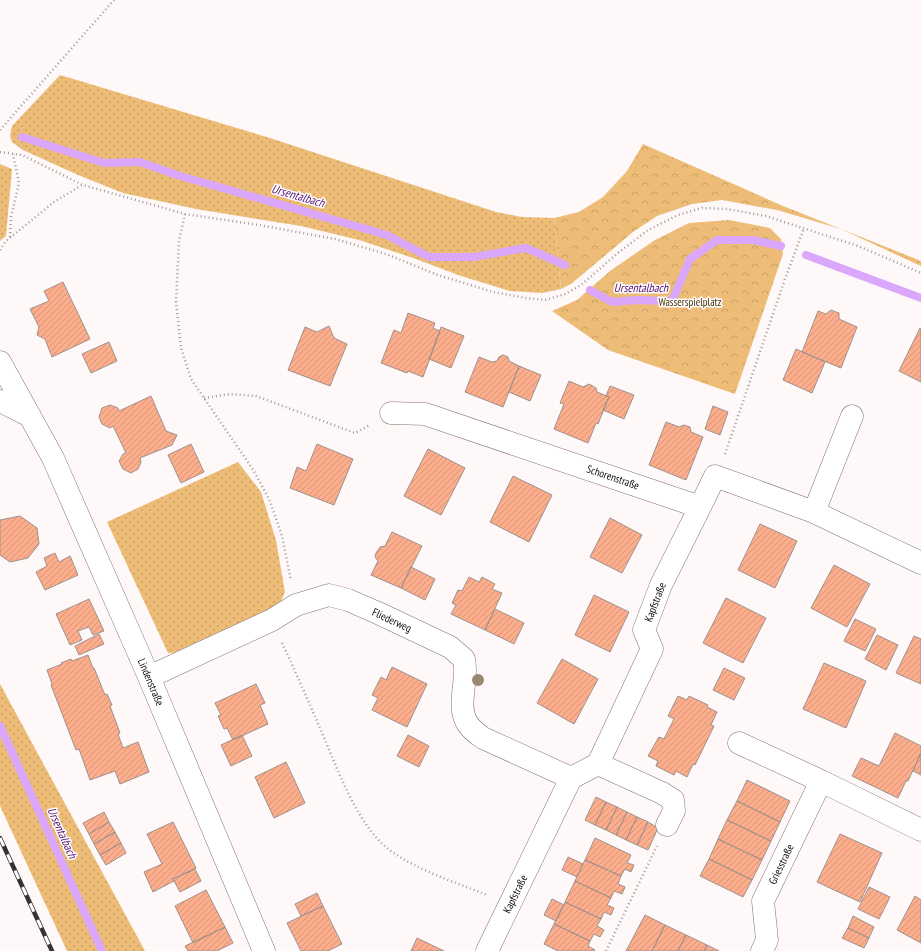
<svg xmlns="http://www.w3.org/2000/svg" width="921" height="951" font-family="'PT Sans Narrow',sans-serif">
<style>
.grass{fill:url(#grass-dots)}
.park{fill:url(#park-crowns)}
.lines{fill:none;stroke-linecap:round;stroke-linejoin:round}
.stream{stroke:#daa7fd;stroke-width:8}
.building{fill:url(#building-hatch);stroke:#9e918c}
.minor-casing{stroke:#807373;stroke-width:23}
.path{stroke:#a19b9b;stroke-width:2.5;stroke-dasharray:1 3;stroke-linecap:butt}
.minor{stroke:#fff;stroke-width:22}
.rail-casing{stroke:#373131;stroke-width:4.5}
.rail{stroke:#fff;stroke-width:3;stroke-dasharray:9;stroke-linecap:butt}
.tree{fill:#998973}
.labels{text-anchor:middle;stroke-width:3;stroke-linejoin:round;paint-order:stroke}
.park-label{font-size:11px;fill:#472f06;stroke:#fff}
.street-label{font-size:11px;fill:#110c0c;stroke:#fff}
.water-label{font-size:12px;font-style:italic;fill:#541075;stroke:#fff}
</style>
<defs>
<pattern id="grass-dots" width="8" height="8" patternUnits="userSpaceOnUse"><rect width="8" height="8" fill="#edbc77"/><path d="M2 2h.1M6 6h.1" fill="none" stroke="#caa066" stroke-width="1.8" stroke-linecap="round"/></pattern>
<pattern id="park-crowns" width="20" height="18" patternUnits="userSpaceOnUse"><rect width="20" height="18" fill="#edbc77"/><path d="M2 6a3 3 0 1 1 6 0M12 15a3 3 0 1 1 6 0" fill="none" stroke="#caa066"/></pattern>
<pattern id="building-hatch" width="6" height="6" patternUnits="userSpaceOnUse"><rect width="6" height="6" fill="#fcae8c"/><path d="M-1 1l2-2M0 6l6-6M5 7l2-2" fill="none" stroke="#d79478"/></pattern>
</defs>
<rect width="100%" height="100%" fill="#fef8f8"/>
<!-- grass -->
<path class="grass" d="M60,75L270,138L496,212L522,217L554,218L561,289L542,293L510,291L461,276L413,258L359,240L301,226L196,209L123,193L78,175L23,150L12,142L10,136L12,126Z
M0,164L12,169L6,236L0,241Z
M841,229L921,261V266Z
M238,462L261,492L276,540L285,592L279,606L173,653H168L107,522Z
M0,684L145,951H67L0,806Z"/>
<!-- park -->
<path class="park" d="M643,144L783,206L841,229L777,210L722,200L692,204L657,216L633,232L571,284L561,289L554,218L579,212L603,197L627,171Z
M729,220L770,228L781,239L783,254L735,394L608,350L552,311L577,300L610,271L655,240L689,223Z"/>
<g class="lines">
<!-- stream -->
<path class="stream" d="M22,137L104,163L140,162L177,175L387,235L429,257H473L526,248L565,265
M806,255L921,298
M590,290L612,302L636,300L672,301L690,259L717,240H753L781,246
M0,726L102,951"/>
</g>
<!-- building -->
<path class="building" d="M63,282L90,339L52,357L45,339L37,335L39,327L30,309L49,301L44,291Z
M831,310L839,313V319L857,327L841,368L802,352L818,311L826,314Z
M408,313L435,323L433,328L440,331L423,377L408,371L407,373L381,363L394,330L401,333Z
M329,326L334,338L347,344L330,386L288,370L305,327L317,332Z
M441,327L464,336L451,368L429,359Z
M920,328L921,329V382L899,371Z
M109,342L117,361L91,373L82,354Z
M796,349L825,362L812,393L783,380Z
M503,355L508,357L509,361L519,366L503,407L465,392L479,357L492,362L497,361L499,357Z
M519,366L541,375L530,401L509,392Z
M569,381L583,387L589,384L596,388L597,392L609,397L598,424L596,423L588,443L554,429L564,404L560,403Z
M610,386L634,395L624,419L603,410L609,397L606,396Z
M151,396L166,431L177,435L172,445L140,458L141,462L138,469L131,473L123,469L119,461L123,454L126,453L113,426L110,428L102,424L99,417L102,408L110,405L118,408L119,411Z
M713,406L728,412L720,435L705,429Z
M666,422L679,427L684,425L690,427L691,432L703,437L686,480L649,465Z
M191,444L204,472L181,483L168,455Z
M317,444L353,459L334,505L290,488L297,467L306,471Z
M428,449L465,468L441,515L404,496Z
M513,476L552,495L529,542L490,522Z
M20,516L37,528L39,544L28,558L10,562L0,555V520Z
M610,518L642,535L622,573L590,557Z
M760,524L797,541L775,588L738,570Z
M392,532L422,546L401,588L371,575L378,561L375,557L376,553L380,547L385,546Z
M55,553L59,562L70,556L78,575L45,590L36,572L47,566L44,558Z
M834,565L870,584L847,627L811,608Z
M411,567L435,579L425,600L401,588Z
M469,577L479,582L482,577L495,584L492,589L502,593L485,630L451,614L456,605L452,603L458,590L462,591Z
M594,595L629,612L610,652L575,635Z
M726,598L766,618L743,663L703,643Z
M89,599L104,631L93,635L89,627L78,631L82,640L70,645L56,614Z
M495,609L524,623L514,644L485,630Z
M855,619L876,629L865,651L844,641Z
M99,634L104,644L79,655L75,646Z
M877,635L898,645L886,670L865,659Z
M914,636L921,639V684L896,673Z
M88,655L93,668H94L105,695L107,694L112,705L110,706L120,733L118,734L123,748L138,742L149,772L120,784L115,771L90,780L79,749L76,750L51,685L52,684L47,670L62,664L61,663L71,659L72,661Z
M562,659L598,679L574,724L537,703Z
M824,663L866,681L846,728L803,709Z
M392,667L427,684L407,727L372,710L378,698L372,695L381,677L386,680Z
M724,668L745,678L734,700L713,690Z
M256,684L265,703L260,705L268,724L233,740L227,728L224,729L218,716L221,715L215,703Z
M678,696L687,700L689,696L708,705L707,707L717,712L711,725L714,726L695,765L693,764L687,777L676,771L674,775L656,766L658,761L648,756L659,737L664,739L674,719L668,716Z
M895,733L921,746V753L908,781H906L898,798L852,776L861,758L879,766Z
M242,735L252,756L231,766L221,745Z
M408,735L429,746L419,767L397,756Z
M921,753V775L913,771Z
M286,762L305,803L274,818L255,777Z
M747,780L790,801L780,822L737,801Z
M596,797L606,802L595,825L585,820Z
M737,801L780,822L771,841L727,820Z
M606,802L617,807L606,830L595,825Z
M617,807L627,812L616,835L606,830Z
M104,812L109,822L89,834L83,823Z
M627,812L637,817L626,840L616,835Z
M637,817L648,822L637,845L626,840Z
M727,820L771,841L762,860L718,839Z
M109,822L115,832L94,844L89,834Z
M173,822L196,868L173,879L174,881L153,892L144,872L162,864L147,834Z
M648,822L658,828L648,850L637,845Z
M115,832L121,843L100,855L94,844Z
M840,834L882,853L860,902L817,882Z
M595,838L631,855L627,863L634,865L631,872L625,869L621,876L585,860Z
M718,839L762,860L752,880L709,859Z
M121,843L126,853L106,865L100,855Z
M568,857L583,864L577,877L562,870Z
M709,859L752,880L743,897L700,876Z
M585,860L621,876L618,884L625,887L622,894L614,891L611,898L575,881Z
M195,869L201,881L180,892L173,879Z
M575,881L611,898L607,905L614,908L611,915L604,912L601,919L565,902Z
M869,887L890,897L879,919L858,909Z
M206,890L225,927L193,943L175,906Z
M317,893L323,906L301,916L295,904Z
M915,896L921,900V943L897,930Z
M552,899L564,905L556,921L544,915Z
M565,902L601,919L597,926L604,930L600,937L594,934L590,941L554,924Z
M323,906L342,944L328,951H301L287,923Z
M645,915L665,925L652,951H626Z
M853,916L874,927L869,938L848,928Z
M554,924L590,941L588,946L595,950L594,951H558L544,944Z
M665,925L686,935L678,951H652Z
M225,927L233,943L217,951H188L185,946Z
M848,928L869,938L864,948L842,938Z
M686,935L707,945L704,951H678Z
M417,938L444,951H411Z
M707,945L719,951H704Z"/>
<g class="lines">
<!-- minor casing -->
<g class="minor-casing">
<path id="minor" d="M0,362L53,458L149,677L264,951
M0,401L30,416
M391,413L425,414L700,507L715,476L814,512L921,563
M814,512L852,416
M149,677L272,620L296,605L329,595L348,600L378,613L450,647L464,659C469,680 456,703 467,723C471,729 477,734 483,738L571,778
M739,743L821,781
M598,764L662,793L673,800L674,811L667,825
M487,951L571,778L598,764L652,649L644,630L661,585L700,507
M762,951L767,940L763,901L821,781L921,830"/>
</g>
<!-- path -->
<path class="path" d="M0,130L114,0
M0,152L22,155L83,185L185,214L259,225L335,239L386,254L438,275L493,292L526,298L545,300L565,294L581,285L618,253L648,230L678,215L702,208L727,209L766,216L858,246L921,273
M185,214L179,241L176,302L181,348L191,379L254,471L270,501L282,536L291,581
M10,237L11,217L19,183L13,154
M0,250L6,241L54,202L82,185
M204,398L230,394L256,396L355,433L370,425
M725,454L785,279L804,228
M282,643C297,675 311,707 325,740C340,775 359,828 391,851C419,871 455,882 487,895
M606,951L657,846"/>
<!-- minor -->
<use href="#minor" class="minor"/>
<!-- rail casing -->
<g class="rail-casing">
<path id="rail" d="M0,838L52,951"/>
</g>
<!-- rail -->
<use href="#rail" class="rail"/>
</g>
<!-- trees -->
<circle class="tree" cx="478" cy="680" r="6"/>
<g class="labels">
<!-- park labels -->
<g class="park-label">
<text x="690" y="306">Wasserspielplatz</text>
</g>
<!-- street labels -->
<g class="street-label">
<text transform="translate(613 477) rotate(19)" y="4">Schorenstraße</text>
<text transform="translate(655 602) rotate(-69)" y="4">Kapfstraße</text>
<text transform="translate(392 620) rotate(25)" y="4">Fliederweg</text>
<text transform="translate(151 682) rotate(67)" y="4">Lindenstraße</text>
<text transform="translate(781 864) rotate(-64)" y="4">Griesstraße</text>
<text transform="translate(515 894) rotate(-64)" y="4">Kapfstraße</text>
</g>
<!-- water labels -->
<g class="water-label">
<text transform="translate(298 196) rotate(16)" y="4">Ursentalbach</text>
<text x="641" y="292">Ursentalbach</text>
<text transform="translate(62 833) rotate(66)" y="4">Ursentalbach</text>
</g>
</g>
</svg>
